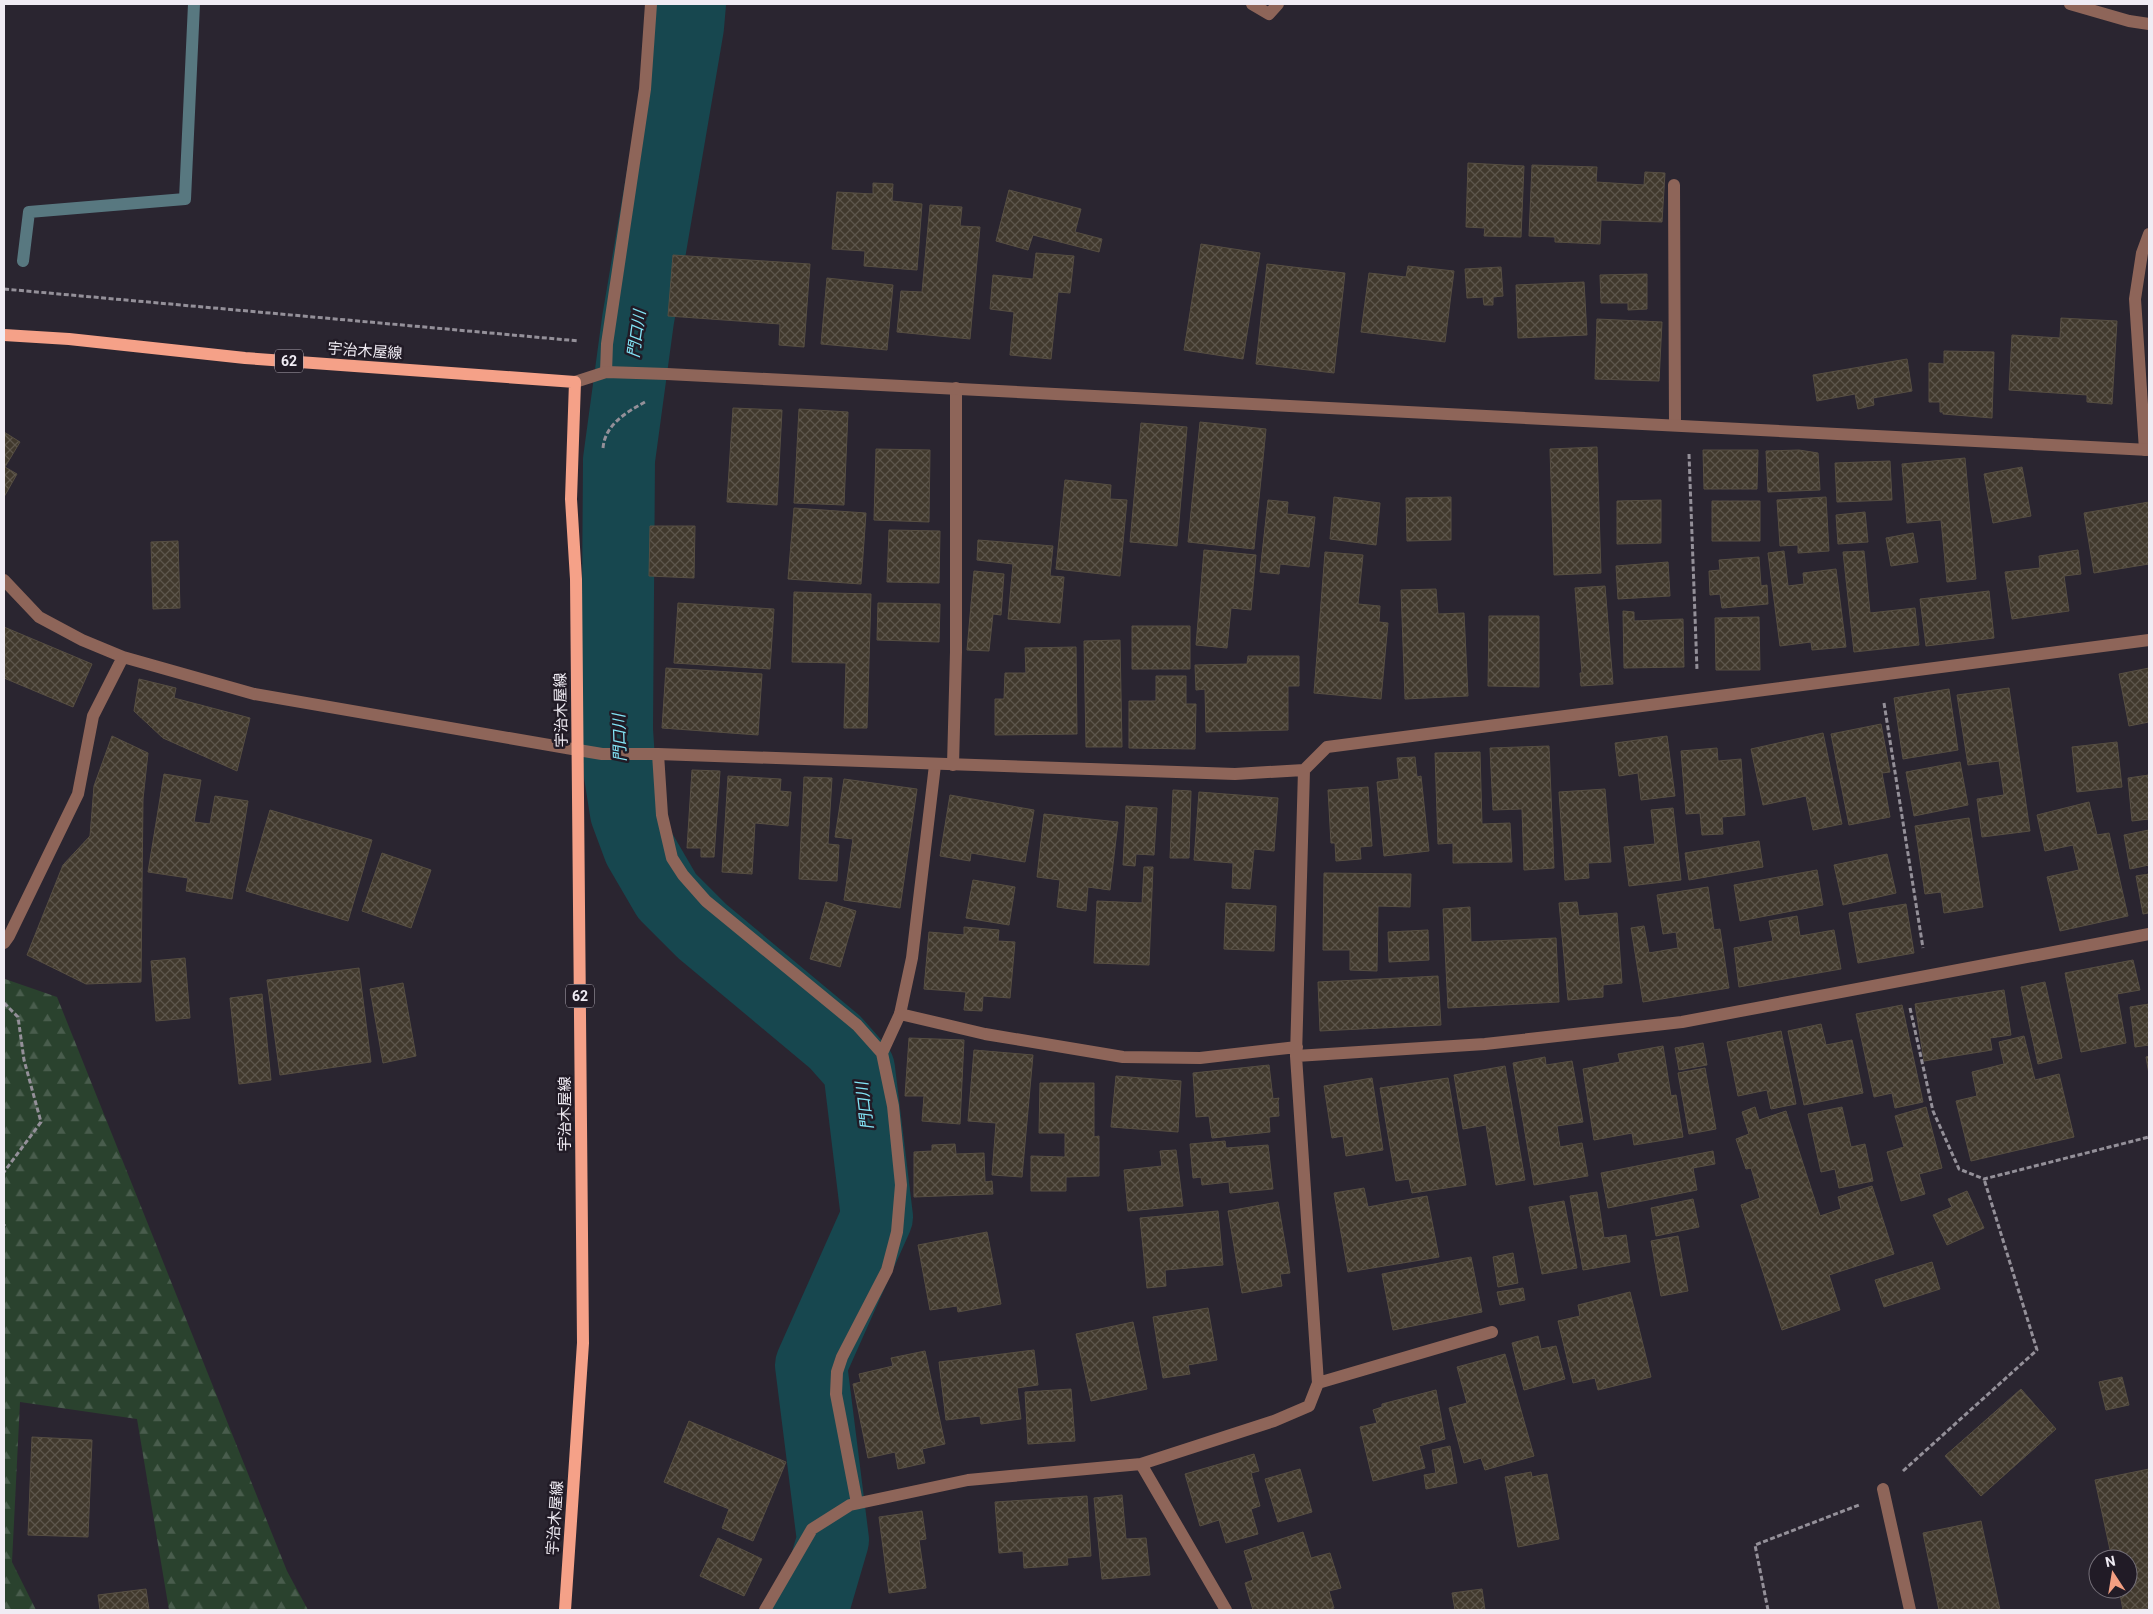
<svg xmlns="http://www.w3.org/2000/svg" width="2153" height="1614" font-family="Roboto,'Noto Sans JP',sans-serif">
<style>
.forest{fill:url(#forest-firs)}
.lines{fill:none;stroke-linecap:round;stroke-linejoin:round}
.stream{stroke:#587880;stroke-width:12}
.river{stroke:#17474f;stroke-width:72}
.building{fill:url(#building-cross-hatch);stroke:#564e42}
.path{stroke:#949099;stroke-width:3;stroke-dasharray:5 2.5;stroke-linecap:butt}
.service{stroke:#8e6559;stroke-width:12}
.minor{stroke:#8e6559;stroke-width:12}
.tertiary{stroke:#8e6559;stroke-width:12}
.primary{stroke:#f5a188;stroke-width:12}
.labels{text-anchor:middle;stroke-width:5;stroke-linejoin:round;paint-order:stroke}
.shield{fill:#211b26;stroke:#b2adb6;stroke-width:1}
.shield-label{font-size:14px;font-weight:bold;fill:#f0ecf4}
.street-label{font-size:15px;fill:#f0ecf4;stroke:#211b26}
.water-label{font-size:16px;font-style:italic;fill:#83e5f7;stroke:#211b26}
</style>
<defs>
<pattern id="forest-firs" width="22" height="20" patternUnits="userSpaceOnUse" patternTransform="scale(1.25)"><rect width="22" height="20" fill="#2a422e"/><path d="M5 1l3.5 6h-7zM16 11l3.5 6h-7z" fill="#495d4d"/></pattern>
<pattern id="building-cross-hatch" width="8" height="8" patternUnits="userSpaceOnUse" patternTransform="scale(1.25)"><rect width="8" height="8" fill="#41392d"/><path d="M0 0l8 8M0 8l8-8" fill="none" stroke="#5d564c"/></pattern>
</defs>
<rect width="100%" height="100%" fill="#2a2530"/>
<!-- forest -->
<path class="forest" d="M5,979L57,997L287,1571L308,1610H169L137,1419L20,1402L12,1562L36,1610H4Z"/>
<g class="lines">
<!-- stream -->
<path class="stream" d="M23,261L29,212L185,199L194,4"/>
<!-- river -->
<path class="river" d="M690,4L688,27L638,320L619,460L617,730L620,775L626,813L639,848L667,896L702,931L835,1042L859,1069L877,1217L811,1365L833,1540L816,1598L807,1610"/>
</g>
<!-- building -->
<path class="building" d="M1468,163L1524,166L1521,237L1484,236L1485,228L1466,227Z
M1532,165L1597,167L1596,182L1644,185L1645,172L1665,173L1662,222L1601,220L1600,244L1555,242V237L1529,236Z
M873,183L893,184L892,201L922,204L917,270L864,266L865,251L832,249L837,192L873,194Z
M1009,190L1081,209L1075,232L1102,239L1099,252L1033,235L1028,250L996,241Z
M930,205L962,207L960,226L980,227L970,339L897,332L901,291L922,292Z
M1201,244L1260,253L1243,359L1184,350Z
M1036,253L1074,256L1070,293L1058,292L1051,359L1010,355L1014,312L990,309L993,275L1033,279Z
M673,255L810,264L804,347L779,345L780,324L668,316Z
M1267,264L1345,273L1334,373L1256,364Z
M1408,266L1454,271L1445,342L1361,332L1369,273L1406,277Z
M1501,267L1503,296L1493,297V305H1484L1483,297L1467,298L1465,269Z
M1647,274V309L1628,310V303H1601L1600,275Z
M827,278L893,285L887,350L821,344Z
M1584,282L1587,335L1518,338L1516,285Z
M2061,318L2117,321L2112,404L2087,402V395L2009,390L2012,335L2060,338Z
M1597,319L1662,322L1659,381L1595,379Z
M1944,351L1994,352L1992,418L1943,414V412H1940V402H1929V363L1944,364Z
M1907,359L1912,391L1873,398L1874,405L1858,409L1855,394L1817,401L1813,375Z
M733,408L782,410L777,505L727,502Z
M799,409L848,412L844,505L794,503Z
M1200,422L1266,429L1254,549L1188,542Z
M1141,423L1187,427L1177,546L1130,542Z
M4,432L20,442L5,467L17,474L4,497Z
M1597,447L1601,573L1554,575L1550,449Z
M876,449L930,450L929,522L874,520Z
M1703,450H1758L1757,489H1704Z
M1799,450L1818,453L1820,490L1768,492L1766,451Z
M1965,458L1976,579L1947,582L1941,520L1907,523L1902,464Z
M1890,461L1892,500L1837,502L1835,463Z
M2022,467L2031,516L1993,523L1984,474Z
M1065,480L1111,485L1110,499L1127,500L1120,576L1056,569Z
M1334,497L1380,503L1376,545L1330,539Z
M1451,497V540L1407,541L1406,498Z
M1826,497L1829,551L1798,553V545L1780,546L1777,500Z
M1268,500L1288,502L1287,514L1315,517L1309,567L1280,564L1279,574L1260,572Z
M1661,500V543L1617,544V501Z
M1712,501H1760V541H1712Z
M2149,502V564L2094,573L2084,513Z
M794,508L866,513L861,584L788,579Z
M1865,512L1868,542L1838,544L1836,515Z
M650,526H695L694,578L649,576Z
M889,530L940,531L939,583L887,582Z
M1913,533L1918,562L1891,566L1886,538Z
M978,540L1053,546L1050,576L1064,577L1060,623L1008,619L1013,564L977,560Z
M178,541L180,608L153,609L151,542Z
M1204,550L1256,555L1251,610L1231,608L1227,648L1196,645Z
M2078,550L2081,574L2064,576L2069,611L2012,619L2005,572L2040,568L2039,556Z
M1784,551L1788,586L1804,584L1803,573L1836,569L1846,647L1812,650L1811,642L1780,646L1768,553Z
M1864,551L1870,613L1915,608L1919,645L1854,652L1843,552Z
M1325,552L1363,555L1358,604L1380,606L1379,622L1388,623L1381,699L1314,693Z
M1759,557L1761,586L1767,585L1768,604L1722,608L1720,594L1710,595L1709,571L1720,570L1719,560Z
M1668,562L1670,596L1618,599L1616,566Z
M974,571L1004,574L1001,615L993,614L989,651L967,650Z
M1605,586L1613,684L1581,686L1580,673H1582L1575,588Z
M1436,589L1438,614L1464,613L1468,696L1405,699L1401,590Z
M1989,591L1994,638L1926,646L1920,599Z
M794,592L871,594L867,728H844L846,663L792,662Z
M678,603L774,609L770,669L674,663Z
M878,603L940,604L939,642L877,640Z
M1623,611L1634,612V621L1683,619L1684,667L1624,668Z
M1489,616H1539V687L1488,686Z
M1759,617L1760,670H1716L1715,618Z
M1132,626H1190V669H1132Z
M4,627L92,664L73,707L4,678Z
M1120,640L1122,747H1086L1084,641Z
M1076,647L1077,734L995,735V699H1004L1005,673H1026L1025,648Z
M1248,656H1299V686H1288V730L1206,732L1205,689L1196,690L1195,665L1247,664Z
M666,668L762,674L758,735L662,728Z
M2149,668V722L2129,726L2119,674Z
M1156,676H1186V704H1196L1195,749L1129,748V701H1156Z
M139,679L176,688L174,698L250,718L237,771L163,738L134,711Z
M2009,688L2030,831L1982,837L1977,799L2004,795L1999,761L1968,765L1957,695Z
M1949,689L1958,750L1903,759L1894,698Z
M1881,724L1890,772L1882,773L1890,817L1849,825L1831,734Z
M1823,733L1842,824L1813,830L1806,796L1763,805L1751,749Z
M112,736L148,753L143,799L141,982L86,984L27,955L63,865L90,836L94,786Z
M1667,736L1675,796L1641,800L1638,773L1619,776L1615,743Z
M2117,742L2122,787L2077,792L2072,747Z
M1549,746L1554,868L1524,870L1522,809L1493,810L1490,748Z
M1717,748L1718,761L1741,759L1745,815L1722,817L1723,834L1702,835L1700,813L1686,814L1681,751Z
M1480,752L1482,824L1510,823L1512,862L1453,863V843L1438,844L1435,753Z
M1415,757L1417,777L1421,776L1429,851L1384,856L1377,782L1399,779L1397,758Z
M1960,762L1968,805L1914,816L1906,772Z
M692,770L720,771L714,857H701V848H687Z
M164,774L201,780L194,822L210,824L215,796L248,801L232,899L186,891L188,878L148,872Z
M2149,775V819L2132,821L2128,778Z
M728,776L781,779L780,791L791,792L788,826L755,823L752,874L722,872Z
M804,777L832,778L828,844L839,845L837,881L799,879Z
M844,779L917,789L900,908L844,900L853,839L835,837Z
M1368,787L1372,846L1360,847L1361,859L1336,861L1335,843H1331L1328,790Z
M1605,789L1611,862L1588,863L1589,878L1565,880L1559,792Z
M1173,790L1191,791L1189,858H1170Z
M1199,792L1278,798L1274,851L1254,849L1250,889L1232,888L1233,863L1194,860Z
M950,795L1034,810L1025,862L971,853L970,861L940,856Z
M2089,802L2097,835L2109,833L2128,916L2060,931L2047,877L2079,870L2073,845L2045,851L2037,815Z
M1126,806L1157,808L1154,855L1136,854L1135,866L1123,865Z
M1673,808L1681,880L1629,886L1624,847L1655,844L1651,810Z
M270,810L372,840L348,921L246,891Z
M1044,814L1118,822L1110,890L1088,887L1086,911L1057,907L1060,880L1037,877Z
M1969,818L1983,907L1944,913L1941,892L1925,894L1915,826Z
M2149,830V865L2130,869L2124,835Z
M1759,841L1763,867L1689,880L1685,853Z
M382,853L431,870L411,928L362,911Z
M1887,854L1896,893L1843,905L1834,865Z
M1144,867H1153L1149,965L1094,963L1097,901L1142,903Z
M1817,870L1823,905L1740,921L1734,885Z
M1324,873L1411,874L1410,907L1378,906L1377,971L1350,970V950H1323Z
M2149,874V913L2143,914L2136,876Z
M973,880L1015,887L1009,925L966,918Z
M1708,887L1714,930L1720,929L1729,988L1643,1002L1631,928L1644,926L1649,953L1678,948L1676,932L1663,934L1657,895Z
M826,902L856,911L840,967L810,959Z
M1577,902L1579,916L1617,913L1622,983L1603,985V997L1568,1000L1559,903Z
M1226,903L1276,906L1274,951L1224,949Z
M1906,904L1914,953L1858,963L1849,913Z
M1470,907L1471,942L1556,938L1559,1002L1448,1008L1443,909Z
M1797,916L1800,936L1834,930L1841,969L1739,987L1734,948L1773,941L1769,921Z
M964,927L999,930L998,941L1015,942L1010,998L983,996L982,1011L964,1010L966,992L924,989L929,932L964,935Z
M1428,930L1429,960L1389,962L1388,932Z
M185,958L190,1018L156,1021L151,961Z
M2133,960L2140,990L2117,994L2126,1043L2081,1052L2065,973Z
M359,968L371,1062L280,1075L267,980Z
M1438,976L1441,1025L1320,1031L1318,982Z
M2045,982L2062,1058L2038,1064L2021,987Z
M403,983L416,1056L383,1063L370,989Z
M2004,990L2011,1035L1990,1038L1992,1050L1924,1061L1915,1004Z
M262,994L271,1080L239,1084L230,998Z
M2149,1004V1045L2135,1047L2130,1007Z
M1902,1005L1923,1102L1895,1108L1892,1093L1874,1097L1856,1014Z
M1821,1024L1826,1045L1852,1040L1863,1093L1804,1105L1788,1031Z
M1781,1031L1796,1104L1771,1109L1767,1090L1738,1096L1727,1042Z
M2024,1036L2035,1080L2059,1074L2074,1137L1971,1161L1956,1101L1977,1096L1972,1072L2004,1064L1999,1042Z
M909,1038L964,1040L960,1124L922,1121L924,1096H905Z
M1703,1043L1707,1065L1679,1070L1675,1048Z
M1663,1046L1671,1096L1676,1095L1683,1137L1634,1145L1632,1133L1594,1140L1583,1069L1620,1062L1618,1054Z
M974,1050L1033,1055L1022,1177L992,1175L996,1123L968,1121Z
M2149,1056V1074L2146,1057Z
M1545,1057L1546,1065L1572,1061L1583,1122L1557,1126L1560,1147L1582,1143L1588,1176L1534,1185L1513,1063Z
M1269,1065L1273,1099L1279,1098L1278,1101L1279,1116L1269,1117L1270,1132L1212,1138L1209,1116L1196,1117L1193,1073Z
M1505,1066L1525,1180L1496,1185L1486,1125L1463,1129L1454,1075Z
M1705,1068L1716,1129L1689,1134L1678,1073Z
M1116,1076L1181,1081L1178,1132L1111,1127Z
M1372,1078L1383,1150L1346,1156L1343,1136L1332,1138L1324,1086Z
M1448,1078L1466,1185L1412,1193L1409,1179L1396,1181L1380,1088Z
M1040,1083H1094V1137L1099,1136V1176L1066,1177V1191H1031V1156L1065,1157V1133H1039Z
M1755,1107L1759,1120L1786,1111L1820,1216L1841,1209L1838,1197L1872,1186L1894,1254L1829,1275L1840,1310L1782,1330L1741,1205L1760,1198L1751,1168L1746,1169L1736,1139L1749,1134L1742,1112Z
M1842,1107L1851,1147L1865,1144L1873,1181L1839,1188L1835,1169L1821,1172L1808,1114Z
M1926,1107L1942,1168L1919,1174L1925,1194L1901,1201L1887,1152L1904,1147L1895,1116Z
M1225,1141L1226,1148L1268,1145L1273,1189L1230,1193L1229,1182L1202,1185L1201,1177L1193,1178L1190,1144Z
M955,1144L956,1154L984,1153L985,1182L992,1181L993,1194L914,1197V1152L932,1151V1145Z
M1176,1150L1183,1206L1128,1211L1124,1170L1162,1166L1160,1151Z
M1713,1151L1715,1164L1693,1168L1697,1190L1608,1208L1601,1173Z
M1364,1188L1368,1207L1427,1196L1439,1257L1348,1272L1334,1193Z
M1967,1191L1984,1228L1947,1245L1933,1215L1952,1207L1948,1199Z
M1597,1192L1604,1238L1626,1235L1630,1262L1583,1270L1570,1196Z
M1693,1199L1699,1227L1656,1236L1651,1208Z
M1564,1201L1577,1268L1542,1274L1529,1207Z
M1278,1202L1290,1273L1280,1274L1282,1286L1242,1293L1228,1211Z
M1218,1211L1223,1265L1165,1270L1166,1286L1147,1288L1140,1218Z
M987,1232L1001,1304L958,1312L957,1306L930,1310L918,1245Z
M1678,1236L1688,1291L1661,1296L1651,1241Z
M1513,1253L1518,1283L1498,1287L1493,1257Z
M1471,1257L1482,1312L1393,1330L1382,1274Z
M1932,1262L1940,1289L1884,1307L1875,1280Z
M1523,1288L1525,1300L1500,1305L1497,1292Z
M1630,1292L1651,1377L1598,1390L1595,1378L1573,1383L1558,1321L1580,1316L1578,1305Z
M1208,1308L1217,1360L1188,1365L1190,1374L1163,1378L1153,1317Z
M1133,1322L1147,1389L1091,1401L1076,1334Z
M1538,1336L1541,1349L1556,1346L1565,1379L1524,1390L1512,1343Z
M1034,1350L1038,1385L1017,1388L1021,1419L981,1424L980,1416L946,1420L939,1362Z
M925,1351L945,1444L922,1449L925,1463L898,1469L895,1452L868,1458L853,1384L861,1382L859,1374L893,1366L891,1358Z
M1505,1354L1534,1456L1485,1470L1481,1458L1464,1463L1449,1408L1467,1403L1457,1367Z
M2122,1377L2129,1405L2106,1410L2099,1382Z
M1071,1389L1075,1441L1028,1444L1025,1392Z
M2021,1389L2056,1429L1981,1496L1945,1456Z
M1436,1390L1445,1439L1419,1446L1425,1468L1373,1481L1360,1427L1377,1423L1373,1410L1382,1407V1404Z
M689,1421L786,1462L753,1541L722,1528L729,1509L664,1482Z
M32,1437L92,1440L88,1537L28,1535Z
M1450,1446L1457,1483L1426,1489L1424,1475L1436,1473L1432,1450Z
M1254,1454L1259,1471L1251,1473L1260,1506L1251,1509L1258,1534L1226,1543L1219,1520L1200,1526L1185,1474Z
M1300,1469L1312,1512L1278,1522L1265,1479Z
M2149,1469V1608L2123,1610L2119,1589H2128V1559H2112L2095,1480Z
M1531,1472L1532,1477L1547,1474L1559,1539L1518,1547L1505,1477Z
M1122,1495L1126,1539L1146,1538L1150,1575L1102,1579L1094,1498Z
M1087,1496L1091,1556L1067,1558L1068,1565L1024,1568L1023,1551L999,1553L995,1502Z
M922,1511L926,1539L919,1540L926,1588L889,1593L879,1517Z
M1981,1521L2000,1610H1939L1923,1533Z
M1303,1532L1311,1558L1330,1553L1341,1588L1329,1591L1334,1608L1328,1610H1253L1245,1583L1253,1580L1244,1551Z
M718,1538L762,1559L744,1596L700,1576Z
M146,1589L149,1610H100L98,1595Z
M1482,1589L1485,1610H1455L1452,1593Z"/>
<g class="lines">
<!-- path -->
<path class="path" d="M4,289L579,341
M603,448C605,425 625,413 645,402
M1689,454L1697,670
M1884,703L1923,948
M4,1003L18,1017L24,1060L41,1122L4,1172
M1910,1008L1933,1111L1959,1169L1984,1179L2149,1137
M4,1224V1226
M1903,1471L2037,1350L1984,1179
M1768,1610L1755,1545L1859,1505"/>
<!-- service -->
<path class="service" d="M953,765L956,652V388
M900,1014L912,958L935,765"/>
<!-- minor -->
<path class="minor" d="M1252,4L1269,14L1278,4
M2070,4L2129,21L2149,24
M1674,185L1675,424
M606,372L607,344L645,89L651,4
M2145,450L2135,299L2142,253L2149,234
M4,580L39,617L82,640L123,657L254,694L578,750L602,754H658L1235,774L1304,770L1327,747L2149,640
M658,754L662,815L672,858L683,875L706,901L857,1025L882,1053L893,1106L901,1185L897,1232L887,1270L842,1357L837,1372L836,1394L857,1503
M4,943L9,936L78,794L93,716L123,657
M882,1053L900,1014L985,1034L1123,1057L1200,1058L1297,1047
M1296,1056L1485,1044L1682,1022L2149,934
M1318,1383L1492,1332
M1141,1464L1226,1610
M1883,1489L1910,1610
M765,1610L812,1529L850,1505L968,1480L1141,1464L1274,1421L1309,1406L1318,1383L1296,1056L1304,770"/>
<!-- tertiary -->
<path class="tertiary" d="M575,382L606,372L667,374L2149,450"/>
<!-- primary -->
<path class="primary" d="M4,335L69,339L245,358L575,382L571,499L576,579L583,1343L565,1610"/>
</g>
<g class="labels">
<!-- shield labels -->
<g class="shield">
<rect x="275" y="349.5" width="28" height="23" rx="4"/>
<rect x="566" y="984.5" width="28" height="23" rx="4"/>
</g>
<g class="shield-label">
<text x="289" y="366">62</text>
<text x="580" y="1001">62</text>
</g>
<!-- street labels -->
<g class="street-label">
<text transform="translate(365 351) rotate(4)" y="5">宇治木屋線</text>
<text transform="translate(561 710) rotate(-91)" y="5">宇治木屋線</text>
<text transform="translate(565 1114) rotate(-90)" y="5">宇治木屋線</text>
<text transform="translate(555 1518) rotate(-86)" y="5">宇治木屋線</text>
</g>
<!-- water labels -->
<g class="water-label">
<text transform="translate(636 334) rotate(-82)" y="6">門口川</text>
<text transform="translate(619 738) rotate(-92)" y="6">門口川</text>
<text transform="translate(864 1106) rotate(-97)" y="6">門口川</text>
</g>
</g>
<!-- border -->
<rect width="2153" height="1614" fill="none" stroke="#f0ecf4" stroke-width="10"/>
<!-- north arrow -->
<g transform="translate(2113 1574) rotate(348)"><circle r="24" fill="#211b26" stroke="#746f78"/>
<path d="M0-4L9 19L0 12L-9 19Z" fill="#f39f82"/>
<text y="-8" font-size="14" font-weight="bold" text-anchor="middle" fill="#f0ecf4">N</text>
</g>
</svg>
